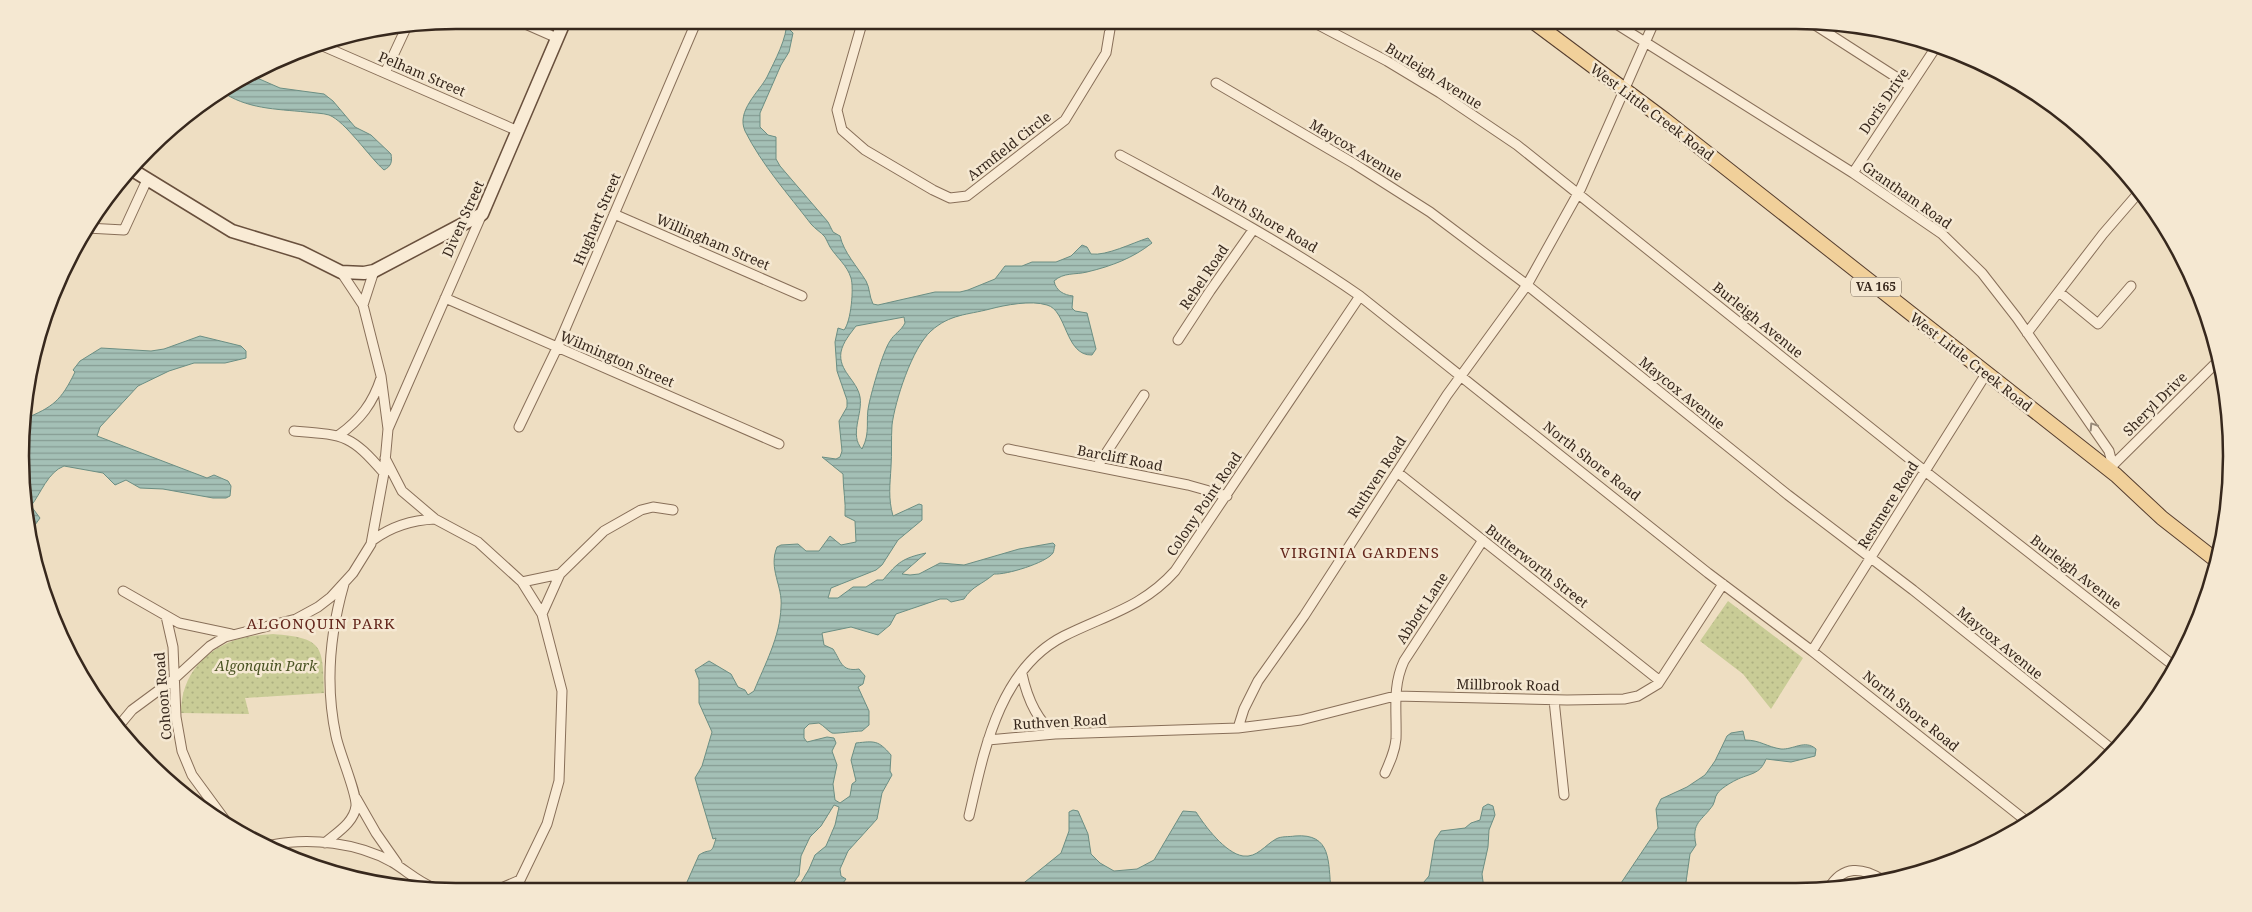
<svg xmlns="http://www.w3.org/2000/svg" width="2252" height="912" font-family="'Noto Serif',serif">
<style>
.park{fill:url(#park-dots)}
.water{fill:url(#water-rules);stroke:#6b8e83;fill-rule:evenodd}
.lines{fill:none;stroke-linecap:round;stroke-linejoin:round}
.street-casing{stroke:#886f59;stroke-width:11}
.secondary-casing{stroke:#69503d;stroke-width:15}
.primary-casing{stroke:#553d2e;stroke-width:16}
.street{stroke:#f9ebd5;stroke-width:9}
.secondary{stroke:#f9ebd5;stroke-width:12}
.primary{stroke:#f1d09a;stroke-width:14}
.oneway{stroke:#988a79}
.labels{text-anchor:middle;stroke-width:5;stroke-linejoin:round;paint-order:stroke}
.shield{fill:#f5e8d2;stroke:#706253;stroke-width:1}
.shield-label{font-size:12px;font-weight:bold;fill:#37281d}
.street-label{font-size:14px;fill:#37281d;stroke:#f5e8d2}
.park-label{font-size:14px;font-style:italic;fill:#4b5424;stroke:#f5e8d2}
.neighbourhood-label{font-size:15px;letter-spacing:1px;fill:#64271d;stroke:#f5e8d2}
.rim{fill:none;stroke:#37281d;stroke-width:2.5}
</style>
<defs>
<pattern id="park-dots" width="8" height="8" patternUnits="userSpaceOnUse" patternTransform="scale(1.25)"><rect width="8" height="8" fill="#c9cc96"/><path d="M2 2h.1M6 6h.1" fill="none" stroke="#adaf81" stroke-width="1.8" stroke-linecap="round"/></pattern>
<pattern id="water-rules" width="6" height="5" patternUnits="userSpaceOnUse" patternTransform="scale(1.25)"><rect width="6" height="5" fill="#a4c0b6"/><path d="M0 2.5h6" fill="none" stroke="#869c93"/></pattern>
</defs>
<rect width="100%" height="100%" fill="#eedec2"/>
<!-- park -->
<path class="park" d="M1728,601L1803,658L1771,709L1743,674L1700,641Z
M273,634C323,638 323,645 324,693L245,698L249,714L181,713C181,675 205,648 242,638C252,635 263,635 273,634Z"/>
<!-- water -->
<path class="water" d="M787,20H789V29L793,33L789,52L781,65L760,113V127L768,135L776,137V159L780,166L828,222L833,232L840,236C844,253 857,266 866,281C870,288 869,296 873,304L878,305L935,292H960L968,290L995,279L1005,266H1022L1032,262H1056L1071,256L1082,245L1087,247L1091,254C1107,256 1132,243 1148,238L1152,243C1133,258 1112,266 1087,272C1075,275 1064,272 1054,281C1056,291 1064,295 1073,296L1072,308L1075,311L1087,313L1096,349L1092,355C1065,356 1067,310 1047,305C1031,300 1005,305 990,309C967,315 950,314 931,331C912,348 895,401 892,425C891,439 892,453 891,467C890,485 888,498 893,516L919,504L922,505V520L898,540L882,565L876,570L831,588L828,598H838L853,587H866L877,580H883C898,562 903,558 926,553L902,574L910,575L919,574L940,563L964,565L1019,549L1053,543L1055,545C1054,548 1054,551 1053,553C1046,563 1006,575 994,574C983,584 972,586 964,599L951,602L947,599H940L896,614L890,625L878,635L851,627L822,633L824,645L833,649C841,661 841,672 859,669L865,676L863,684L858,687L869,711V725L862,731C855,731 835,734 832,733C828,731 824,726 819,723L809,724L804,729V738L807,742L827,737L834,738L836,743L832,751L837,765L833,784L835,800L840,803L850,796L852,784L856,781L851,760L856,743C875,741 878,740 891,755L890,771L892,775L882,793L877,819L848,851L840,869L841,876L846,879L837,891H796L809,869L815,855L826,846L835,825L839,807L834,805L821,826L810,837L801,856L799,875L788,891H685L689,884L687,882L699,855C711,847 711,857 716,838L713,839L695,778L702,766L712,732L699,703V680L695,670L709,661L731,674L738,687L745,690L748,695L754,691C765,664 780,637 781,607C783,586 768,569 777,547L781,545L798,544L806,551H819L830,536L841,545L856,542L855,521L845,516C846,502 843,489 843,474L822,457L836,459L840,457L842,451L839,421L847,407V400L837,371L835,342L838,328L844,330C851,322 854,288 851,278C847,265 837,258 830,247C828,244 827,240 825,237C821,232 815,229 811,224C788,194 762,165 745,131C736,111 759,92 767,77C775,60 787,39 787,20ZM904,317L905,323C901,331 894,334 890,341C883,351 872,390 869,404C865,420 871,432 862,449C849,435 863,414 860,397C857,380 838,371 841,352C843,342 850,334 856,326Z
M248,74L280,88L324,94L333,101L355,127L371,135L391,154C392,161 392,166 384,170C370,158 345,121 329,115C323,113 313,113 306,112C276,109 246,109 221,91Z
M200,336L241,346L246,351V358L225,363H194L169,371L138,386L100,427L97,436L207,478L214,475L228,481L231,486L230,496L226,498H213L163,489L140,488L126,480L115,485L103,473L64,466C48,472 41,493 31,506L40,518L35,525H28L24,419C53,407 61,401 75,372L73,370L80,361L101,348L151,351L164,349Z
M1743,731L1745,740C1760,740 1767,747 1781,749C1793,750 1805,739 1816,749L1815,756L1791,762L1766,759C1760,775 1750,773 1736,780C1730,783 1720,789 1717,794C1715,797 1715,801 1713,805C1702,821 1691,822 1696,845L1690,854L1685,889H1617L1658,828L1656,809L1661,799L1687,787L1705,775L1715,761L1727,736L1731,733Z
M1488,804L1493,806L1495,815L1489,830L1488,847L1482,874L1484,889H1418L1429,876L1435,840L1441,831L1465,828L1471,823L1480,820L1483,807Z
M1073,810L1078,811L1088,834L1091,854L1100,863L1114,871L1137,869L1154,860L1183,811L1196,812C1205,826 1225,853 1243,856C1257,858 1265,845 1276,839C1281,836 1289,837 1295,836C1332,833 1328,862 1331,890H1015L1061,853L1069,831V812Z"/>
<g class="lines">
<!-- street casing -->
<g class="street-casing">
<path id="street" d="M516,20L557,38
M863,20L837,110L842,130L865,150L933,190L950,198L967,196L1065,120L1106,53L1110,29L1104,20
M1309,20L1387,61L1440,93L1517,145L1926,472L2174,666
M1610,20L1853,173L1942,234L1982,273L2017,318L2109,451L2111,459L2109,470
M1812,23L1910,86
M316,43L518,131
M385,73L406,28
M1216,83L1353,163L1430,212L1527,285L1788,495L1913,590L2113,750
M1120,155C1201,199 1284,243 1360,296L1708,573L1812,651L2025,820
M1853,173L1938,44
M614,214L802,296
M87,228L124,230L147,180
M2059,292L2098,324L2131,286
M445,298L779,444
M363,305L374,271
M2027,333L2103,234L2141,190
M1178,340L1210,291L1253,230
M519,427L557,348L697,20
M388,429L482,214
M294,431C345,435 350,434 384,473
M339,435C360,420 373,403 381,378
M1008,449L1188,485L1227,496
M385,458L402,491L435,519L478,542L522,582L542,614L562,691L559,781L547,824L520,880L492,892
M1097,467L1144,395
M2109,469L2220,359
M1397,472L1660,681
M373,540C392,526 411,520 435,519
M522,582L560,574L604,531L641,510L653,507L673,510
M123,591L179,623L231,634
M542,614L560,574
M166,616L173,647L176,717L182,751L192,775L225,820
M1812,651L1986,374
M1022,674C1027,697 1036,720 1055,734
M1554,700L1564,795
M117,728L132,710L174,679L210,646L225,637L296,619L318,607L331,597L353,573L371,544L384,473L388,429L381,376L363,305L341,272
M1238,728L1301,720L1395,696L1567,700L1624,699L1638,696L1658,684L1723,584
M988,740L1055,734L1238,728L1244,709L1258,681L1304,616L1447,395L1527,285L1581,188L1655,20
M1385,773C1390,762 1395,751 1396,739C1397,711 1392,687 1404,661L1483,540
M356,798L376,833L397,863
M969,816C984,751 999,669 1064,636C1106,615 1143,607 1175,571L1360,296
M325,843C336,833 354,823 356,806C357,793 339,752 336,736C325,685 330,633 344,584
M272,845C310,837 358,843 392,862C407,871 418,882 434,888
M1829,888C1843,865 1862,867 1883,880"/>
</g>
<!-- secondary casing -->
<g class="secondary-casing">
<path id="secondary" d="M134,171L232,231L301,252L341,272L364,273L374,271L482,214L565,20"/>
</g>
<!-- primary casing -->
<g class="primary-casing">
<path id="primary" d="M1531,20L1665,120L2116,475L2162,518L2217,561"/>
</g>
<!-- street -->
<use href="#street" class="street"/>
<!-- secondary -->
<use href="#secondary" class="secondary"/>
<!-- primary -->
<use href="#primary" class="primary"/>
</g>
<!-- one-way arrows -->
<defs><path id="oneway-chevron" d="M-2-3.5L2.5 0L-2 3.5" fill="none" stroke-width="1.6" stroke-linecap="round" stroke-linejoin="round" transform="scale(1.25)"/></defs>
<use class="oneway" href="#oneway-chevron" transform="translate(2093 426) rotate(-123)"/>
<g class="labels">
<!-- shield labels -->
<rect class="shield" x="1851" y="277.5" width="50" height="19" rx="4"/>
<g class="shield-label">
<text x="1876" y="291">VA 165</text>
</g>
<!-- street labels -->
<g class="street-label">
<text transform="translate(422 74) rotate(23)" y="5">Pelham Street</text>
<text transform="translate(1434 76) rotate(32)" y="5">Burleigh Avenue</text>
<text transform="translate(1884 101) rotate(-56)" y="5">Doris Drive</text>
<text transform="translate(1652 112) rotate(37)" y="5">West Little Creek Road</text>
<text transform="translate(1009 146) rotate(-38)" y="5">Armfield Circle</text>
<text transform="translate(1356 150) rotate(31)" y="5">Maycox Avenue</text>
<text transform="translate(1907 195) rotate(35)" y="5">Grantham Road</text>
<text transform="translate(463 219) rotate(-66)" y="5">Diven Street</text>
<text transform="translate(597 219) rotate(-67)" y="5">Hughart Street</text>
<text transform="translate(1265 219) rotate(30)" y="5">North Shore Road</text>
<text transform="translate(713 242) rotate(23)" y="5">Willingham Street</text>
<text transform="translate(1204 277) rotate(-56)" y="5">Rebel Road</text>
<text transform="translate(1758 320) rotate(39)" y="5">Burleigh Avenue</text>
<text transform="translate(617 359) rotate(23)" y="5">Wilmington Street</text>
<text transform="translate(1971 362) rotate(38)" y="5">West Little Creek Road</text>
<text transform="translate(1682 393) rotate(39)" y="5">Maycox Avenue</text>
<text transform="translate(2155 404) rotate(-45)" y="5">Sheryl Drive</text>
<text transform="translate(1120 458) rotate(11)" y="5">Barcliff Road</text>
<text transform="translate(1592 461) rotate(38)" y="5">North Shore Road</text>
<text transform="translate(1377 477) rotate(-57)" y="5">Ruthven Road</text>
<text transform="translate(1204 504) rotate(-56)" y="5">Colony Point Road</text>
<text transform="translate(1888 505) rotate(-58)" y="5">Restmere Road</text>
<text transform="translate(1537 566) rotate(38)" y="5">Butterworth Street</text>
<text transform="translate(2076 572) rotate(38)" y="5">Burleigh Avenue</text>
<text transform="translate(1422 608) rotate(-57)" y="5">Abbott Lane</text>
<text transform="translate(2000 643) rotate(39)" y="5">Maycox Avenue</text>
<text transform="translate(1508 685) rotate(1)" y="5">Millbrook Road</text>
<text transform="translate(163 696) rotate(-95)" y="5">Cohoon Road</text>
<text transform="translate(1911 711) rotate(39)" y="5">North Shore Road</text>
<text transform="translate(1060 722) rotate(-3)" y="5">Ruthven Road</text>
</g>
<!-- park labels -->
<g class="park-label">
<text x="266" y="671">Algonquin Park</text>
</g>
<!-- neighbourhood labels -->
<g class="neighbourhood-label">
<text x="1360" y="558">VIRGINIA GARDENS</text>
<text x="321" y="629">ALGONQUIN PARK</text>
</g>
</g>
<!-- crop -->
<path d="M0 0H2252V912H0ZM456 29H1796A427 427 0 0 1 2223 456V456A427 427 0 0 1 1796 883H456A427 427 0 0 1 29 456V456A427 427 0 0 1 456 29Z" fill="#f5e8d2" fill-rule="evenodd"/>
<path class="rim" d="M456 29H1796A427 427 0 0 1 2223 456V456A427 427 0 0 1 1796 883H456A427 427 0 0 1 29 456V456A427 427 0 0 1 456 29Z"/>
</svg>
